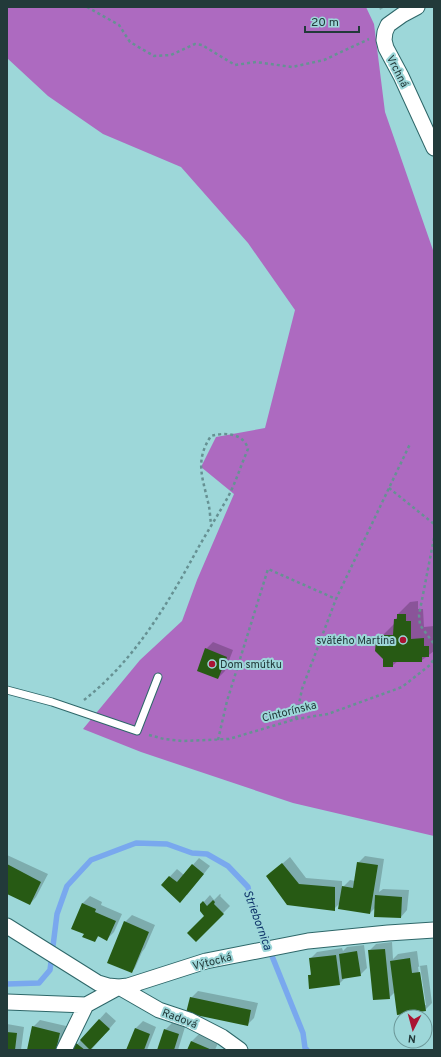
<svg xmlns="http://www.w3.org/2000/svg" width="441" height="1057" font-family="Overpass,sans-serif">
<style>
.forest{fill:#ad6ac0}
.shadow{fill:#0003;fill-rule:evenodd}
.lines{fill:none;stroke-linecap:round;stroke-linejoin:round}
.stream{stroke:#79a8ee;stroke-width:5.5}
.building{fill:#275a14}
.lane-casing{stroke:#2e6769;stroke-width:9}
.street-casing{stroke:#2e6769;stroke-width:17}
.path{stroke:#669193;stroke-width:2.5;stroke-dasharray:3 3;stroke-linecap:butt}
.lane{stroke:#fff;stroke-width:7}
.street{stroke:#fff;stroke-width:15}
.poi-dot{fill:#aa1332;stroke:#9dd7d9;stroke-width:1.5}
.labels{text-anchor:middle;stroke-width:4;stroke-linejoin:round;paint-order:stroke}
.street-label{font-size:11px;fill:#223a3a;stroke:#9dd7d9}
.poi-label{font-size:11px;fill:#223a3a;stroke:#9dd7d9;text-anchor:end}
.water-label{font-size:12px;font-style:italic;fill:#0c3268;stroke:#9dd7d9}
</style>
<rect width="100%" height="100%" fill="#9dd7d9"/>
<!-- forest -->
<path class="forest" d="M7,7H366L374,24L385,112L434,253V836L293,803L141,752L83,729L140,660L182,621L197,580L234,494L201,467L216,437L265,428L295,310L248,243L181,167L103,134L48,96L7,58Z"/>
<!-- shadow -->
<path class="shadow" d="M379,7H385L380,10Z
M418,601V609H423L424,627L434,626V651L421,661H398L392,666L384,659L377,641L394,624L395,620L398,616V614L410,602Z
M213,642L233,650L225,671L218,678L206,649Z
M7,855L48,874L36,897L30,904L7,893Z
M365,856L384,859L379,892L383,889L409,890L407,910L401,917L375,908L370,913L340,903L334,909L268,876L290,857L306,878L342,881V888L350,880L355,881L358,863Z
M199,858L210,866L187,895L162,885L177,869L184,875Z
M220,894L221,895L220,896L230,906L196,941L205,916L201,905L210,895L214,900Z
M90,896L102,902L101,905L122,914L114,932L107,939L99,936L95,940L85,933L73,928L83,903Z
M132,915L155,925L145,948L142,952L135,968L131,972L125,922Z
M392,942L393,959L398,954L417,951L419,966L427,965L432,1003L425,1010L395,992L389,998L369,951L376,944ZM420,966L426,1005H424L418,967Z
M364,945L367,968L360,975L346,977L339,984L309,976L312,972L310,959L317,952L342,948L343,951L347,947Z
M198,991L258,1003L254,1018L247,1025L191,998Z
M106,1012L116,1021L91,1050H72Z
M40,1020L66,1026L60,1050H28L33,1027Z
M143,1021L156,1027L147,1050H127L136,1028Z
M172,1023L185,1027L178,1050H158L165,1030Z
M7,1024L24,1027L21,1050H7Z
M199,1034L218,1043L215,1050H188L192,1041Z"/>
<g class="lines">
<!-- stream -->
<path class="stream" d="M7,984L39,983L50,970L57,914L67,886L91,860L136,843L167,844L192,853L207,854L228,866L248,887L251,904L303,1033L305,1048L307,1050"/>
</g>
<!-- building -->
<path class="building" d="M397,614H406V621H411V639L424,638V646H429V657H422V662H393V667H383V659L375,651L376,641H382V635H393L394,619H397Z
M205,648L227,657L218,679L197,671Z
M357,862L378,865L370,914L338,909L342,886L353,888Z
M282,863L299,884L335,887V911L287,905L266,876Z
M7,864L41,882L30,905L7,894Z
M192,864L204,874L180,903L161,885L169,876L177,882Z
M375,895L402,897L401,918L374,917Z
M213,900L215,902L214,904L224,914L196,942L187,933L204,916L200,911V904L203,901L207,906Z
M82,903L96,909L95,912L116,921L107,941L98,936L95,942L82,937L84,934L71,929Z
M124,921L149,932L132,973L107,963Z
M385,949L390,999L373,1000L368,950Z
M357,951L361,976L342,979L339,954Z
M336,955L340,985L309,989L308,975H311L309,958Z
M410,958L412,973L420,972L426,1011L397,1015L390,961Z
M190,997L251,1010L248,1026L186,1013Z
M99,1019L110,1029L90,1050L80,1040Z
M32,1026L60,1033L56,1050H27Z
M135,1028L150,1034L144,1050H126Z
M164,1029L179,1034L174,1050H157Z
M7,1032L17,1033L15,1050H7Z
M191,1041L212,1050H187Z
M76,1043L85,1050H70Z"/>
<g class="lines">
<!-- lane casing -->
<g class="lane-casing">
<path id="lane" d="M7,690L52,702L137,731L158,677"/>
</g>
<!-- street casing -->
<g class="street-casing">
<path id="street" d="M417,7L402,15L388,25L385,32L384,40L386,48L401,76L434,148
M7,926L98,983L108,986L119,987L128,986L206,961L308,941L388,933L434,930
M119,987L159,1010L189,1020L222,1037L240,1050
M7,1002L86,1005L119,987
M64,1050L86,1005"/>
</g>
<!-- path -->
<path class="path" d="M87,7L119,25L130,42L154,56L171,55L195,44L202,45L235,65L256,62L292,67L324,60L369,39
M389,488L434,524
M434,538L419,615L420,625L434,644
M84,700C134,661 167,605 197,550C207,532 218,515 228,497C236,482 241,465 248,449C244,433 224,432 211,436C195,460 202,476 208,502C210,509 210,517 211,524
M296,719L302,689L336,599L410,444
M149,735L164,739L182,741L229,739L296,719L328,714L402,687L430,665L434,659
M218,740L227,701L268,569L336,599"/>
<!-- lane -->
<use href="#lane" class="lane"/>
<!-- street -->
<use href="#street" class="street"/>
</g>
<!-- markers -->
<g class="poi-dot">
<circle cx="403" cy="640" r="4"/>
<circle cx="212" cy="664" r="4"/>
</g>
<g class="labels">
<!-- street labels -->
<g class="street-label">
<text transform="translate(398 71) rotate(63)" y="4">Vrchná</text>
<text transform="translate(289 711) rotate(-14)" y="4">Cintorínska</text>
<text transform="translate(212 961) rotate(-14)" y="4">Výtocká</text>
<text transform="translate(180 1018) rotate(21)" y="4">Radová</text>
</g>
<!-- poi labels -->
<g class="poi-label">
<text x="395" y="644">svätého Martina</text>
<text x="220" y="668" text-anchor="start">Dom smútku</text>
</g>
<!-- water labels -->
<g class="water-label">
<text transform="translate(258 920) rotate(70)" y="4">Striebornica</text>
</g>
</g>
<!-- border -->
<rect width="441" height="1057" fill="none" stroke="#223a3a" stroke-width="16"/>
<!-- north arrow -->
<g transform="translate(413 1029) rotate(186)"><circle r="19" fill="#9dd7d9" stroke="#6c9899"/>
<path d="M0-3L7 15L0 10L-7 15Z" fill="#aa1332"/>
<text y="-6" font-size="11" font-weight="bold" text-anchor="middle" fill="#223a3a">N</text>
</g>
<!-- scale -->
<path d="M305 26v6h54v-6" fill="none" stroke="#223a3a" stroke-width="2"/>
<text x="311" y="26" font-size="12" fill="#223a3a" stroke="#9dd7d9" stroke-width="3" paint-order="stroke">20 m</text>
</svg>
